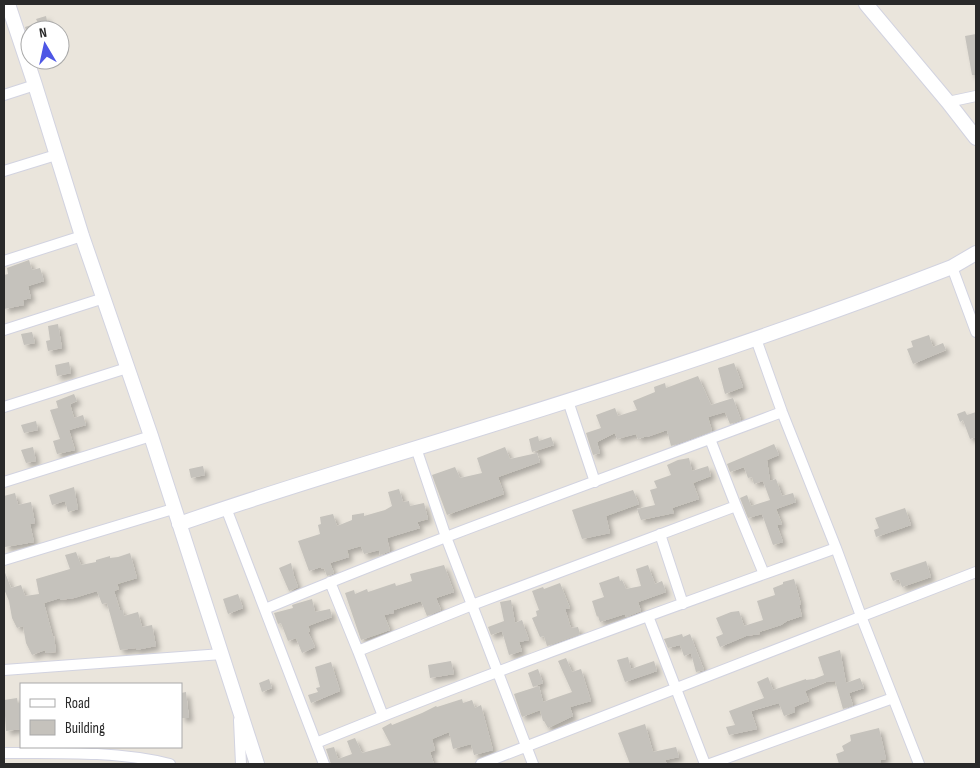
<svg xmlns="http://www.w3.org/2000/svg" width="980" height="768" font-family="'Sofia Sans Condensed',sans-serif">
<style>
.building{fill:#c5c2bc;filter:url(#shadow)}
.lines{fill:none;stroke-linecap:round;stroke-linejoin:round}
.street-casing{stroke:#d2d3e0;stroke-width:12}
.secondary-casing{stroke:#d2d3e0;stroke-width:16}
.street{stroke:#fff;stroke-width:10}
.secondary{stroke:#fff;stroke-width:14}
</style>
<defs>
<filter id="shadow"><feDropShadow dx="4" dy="4" stdDeviation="2.5" flood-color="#0004"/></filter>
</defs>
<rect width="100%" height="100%" fill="#eae5dc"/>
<!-- building -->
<path class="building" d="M46,16L49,30H26L25,27L38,23L36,19Z
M976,34V75H972L965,36Z
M29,260L32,270L40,268L44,281L28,286L31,298L23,300L24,305L4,309V275L8,274L7,268Z
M58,324L62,348L48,351L46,341L50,340L48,326Z
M32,332L35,343L24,345L21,334Z
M929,335L933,347L943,343L946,350L913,364L907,349L913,347L911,341Z
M69,362L71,373L57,376L55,365Z
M734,363L743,387L725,394L718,368Z
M698,376L711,405L733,398L741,420L730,424L725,412L708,417L712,431L671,446L667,430L647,437V436L638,439L636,434L617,439L615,433L597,442L600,453L593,455L586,433L601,428L596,415L615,408L618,416L637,410L633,401L655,392L654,387L665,383L666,388Z
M74,394L77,401L70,404L74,418L83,415L86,425L69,430L75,450L57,454L53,441L60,439L50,410L58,408L56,401Z
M965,411L967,415L976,412V437L970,439L963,420L960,422L957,414Z
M36,421L38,430L24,433L21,425Z
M538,436L539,441L551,437L554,445L532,452L529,439Z
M774,444L779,455L767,460L770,481L776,479L782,496L793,493L796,502L776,509L782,524L777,525L783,542L773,545L762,514L748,518L740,498L747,495L751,506L770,500L763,481L754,484L752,477L748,478L744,467L730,472L727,464Z
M33,447L36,461L26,463L21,450Z
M505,447L510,459L537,453L540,462L498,477L504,494L447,515L432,475L455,467L460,478L482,473L477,458Z
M689,458L692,471L708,466L711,476L693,483L699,499L672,508L674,513L641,520L637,509L655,505L650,490L657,488L654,481L671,475L667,465L678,460Z
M203,466L205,475L191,478L189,469Z
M74,487L78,509L68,512L65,501L52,505L49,495Z
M399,489L403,502L409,501L410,506L424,503L428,519L417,522L420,528L387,538L390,551L380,555L379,550L364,554L361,546L347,550L349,557L330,563L334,573L327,576L324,568L322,569L321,567L309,571L298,541L320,534L318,525L321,524L320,517L333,514L337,526L352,520V515L364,513V516L385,510L392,506L388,492Z
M633,490L639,504L606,516L610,533L582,539L572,510Z
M15,493L18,505L31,502L35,523L30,524L34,542L5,547L4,496Z
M905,508L911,525L876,537L874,530L879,528L875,518Z
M76,552L81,565L96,562V560L110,556V558L118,557L130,553L137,578L117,584L119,589L114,591L120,610H123L124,616L138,612L142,627L152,625L156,646L136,650V648L120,650L107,603L102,604L97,591L74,598L60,600V598L44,603L53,637L54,636L56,652L46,653L45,650L32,655L26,643L23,626L17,628L12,618L9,601L4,589V570L11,588L21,585L25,596L39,594L36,579L70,569L65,555Z
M926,561L931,577L902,587L899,579L893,581L890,573Z
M291,563L294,576L298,587L289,591L279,568Z
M444,565L454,592L436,598L441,610L427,616L421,601L394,610V613L384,615L390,630L361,640L345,593L354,590L355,594L367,589L368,592L395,583L396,586L412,581L410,574Z
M648,565L655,584L662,581L666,592L638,602L641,611L626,617L625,614L600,622L598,616L597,617L592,601L604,597L599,583L619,576L620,581L622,580L626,589L641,586L636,569Z
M794,579L801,604L799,605L802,616L787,621L781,625L759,632L760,634L746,636L720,647L716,637L723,634L716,618L731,612L739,611L744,626L763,620L757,601L775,595L773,588L783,584V582Z
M560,583L570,608L565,609L571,628L578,627L580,634L547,646L544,636L540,637L532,618L537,616L536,611L539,610L532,591L543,587L544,589Z
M238,594L243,608L228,614L223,599Z
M312,599L315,612L330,609L332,617L308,626L310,631L308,632L315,647L302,653L296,638L288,641L281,623L278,624L274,613L293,608L292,605L295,604Z
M511,600L515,623L522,620L529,640L519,642L522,651L509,655L502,631L491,635L488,627L504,621L500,602Z
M682,634L683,637L690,634L704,670L696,672L691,653L684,656L680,645L668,648L664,639Z
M840,650L846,683L860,678L864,688L849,693L853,705L843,709L835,681L826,682L805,691L809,701L794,707L795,712L784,716L779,703L751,711L757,729L729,735L726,727L735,725L729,711L764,698L757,682L768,677L773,690L806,679V680L814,679L824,675L818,657Z
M628,657L631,669L654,661L657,671L625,682L617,660Z
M566,658L572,672L581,669L591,701L570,707L573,716L548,728L544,721H543L540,710L522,717L514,694L539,686L543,702L572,692L558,661Z
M451,661L454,674L430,678L428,665Z
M331,662L340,691L311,703L308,695L318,692L316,688L320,687L315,667Z
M538,669L543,683L533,687L528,673Z
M269,679L272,688L262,692L259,683Z
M186,692L189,718H181V693Z
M17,698L18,704H21V729L6,731L4,700Z
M462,699L463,703L472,700L475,708L481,705L493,750L474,755L471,744L453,749L449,732L432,739L435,750L430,752L434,764H331L326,749L334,747L338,759L352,754L347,741L355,738L362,753L391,745L382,728L391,723L392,725L422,713L436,706L437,707Z
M645,724L653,752L676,747L679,757L665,760L667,764H630L618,733Z
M879,728L886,759L880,760L881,762L871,764H839L836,754L844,751L842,746L851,741L850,735Z"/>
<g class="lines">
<!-- street casing -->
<g class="street-casing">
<path id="street" d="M4,95L35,85
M948,102L976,96
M4,171L56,155
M4,261L82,236
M952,267L976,332
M4,330L104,298
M756,339L782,412L836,548L861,616L919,764
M568,401L595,482
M4,407L127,368
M416,448L446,537L533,764
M4,482L151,436
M736,506L764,574
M226,508L324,764
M660,534L683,604
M4,560L173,509
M330,582L358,651L472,605L736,506L710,439
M265,609C435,538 609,477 782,412
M648,616L705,764
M358,651L383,716
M4,670L222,654
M239,720L241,764
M316,743C487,673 662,611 836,548
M4,753C59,753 116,751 170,764
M481,764L976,572
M710,764L893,698"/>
</g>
<!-- secondary casing -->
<g class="secondary-casing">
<path id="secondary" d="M8,4L35,85L82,236L151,436L257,764
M866,4L948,102L976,138
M179,524C282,488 386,458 491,425C646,377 800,326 952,267L976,253"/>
</g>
<!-- street -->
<use href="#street" class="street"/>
<!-- secondary -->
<use href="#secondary" class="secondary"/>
</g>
<!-- border -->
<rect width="980" height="768" fill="none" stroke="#292929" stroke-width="10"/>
<!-- legend -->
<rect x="20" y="683" width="162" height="65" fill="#ffffff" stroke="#a9a9a9"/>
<rect x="30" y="699" width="25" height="8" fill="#ffffff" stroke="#a9a9a9"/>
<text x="65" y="708" font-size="15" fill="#292929">Road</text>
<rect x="30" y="720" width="25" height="15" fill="#c5c2bc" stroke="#a9a9a9"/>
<text x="65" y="733" font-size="15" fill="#292929">Building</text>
<!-- north arrow -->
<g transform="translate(45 45) rotate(351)"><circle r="24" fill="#ffffff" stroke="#a9a9a9"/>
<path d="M0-4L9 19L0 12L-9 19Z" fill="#4e57e5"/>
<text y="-8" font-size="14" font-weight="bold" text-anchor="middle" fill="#292929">N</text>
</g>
</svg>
